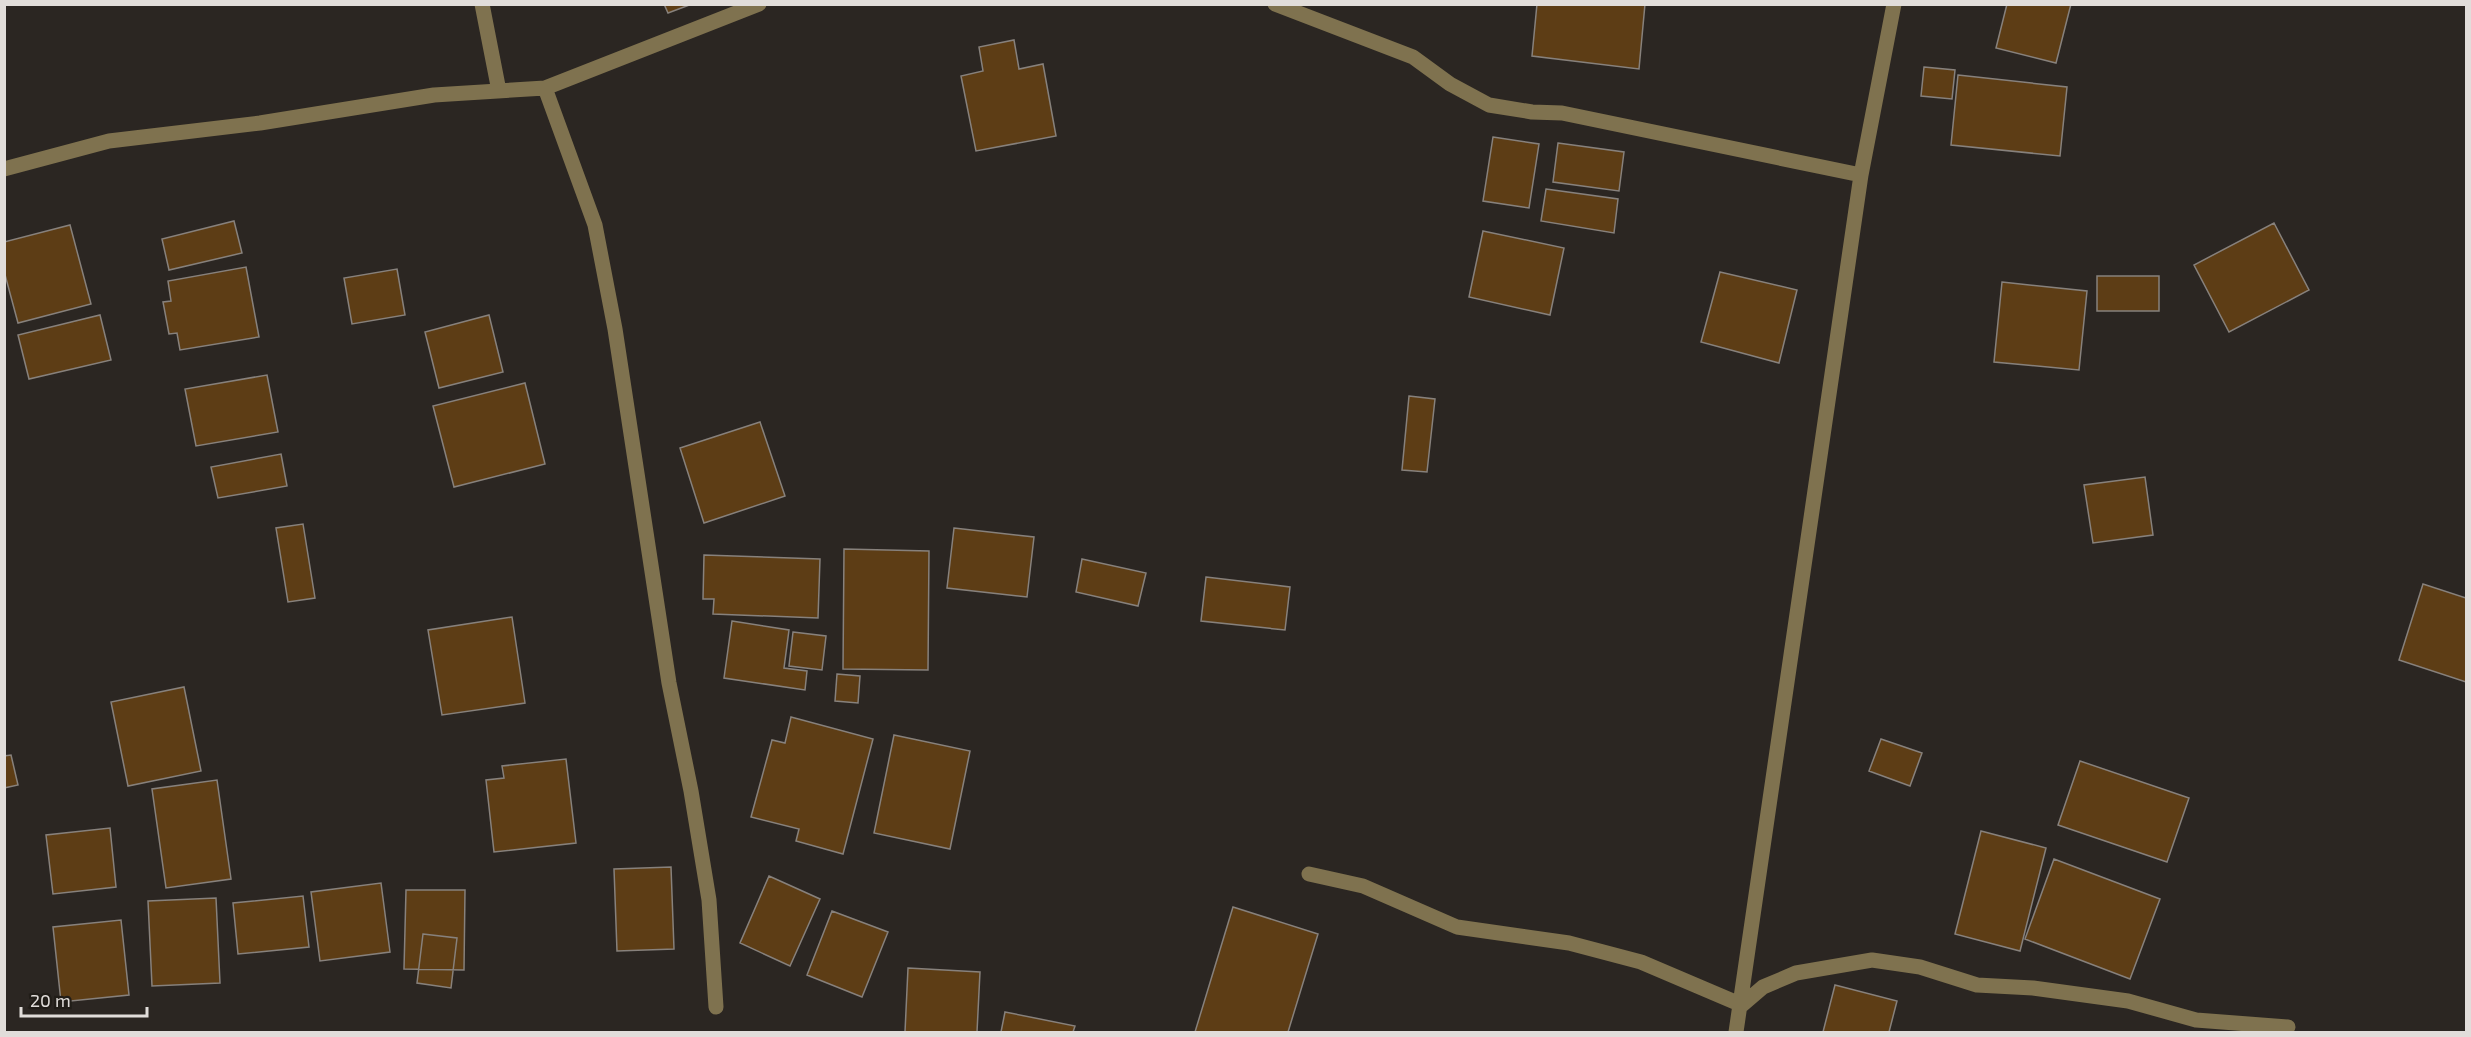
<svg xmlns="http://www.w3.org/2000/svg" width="2471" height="1037" font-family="'Exo 2',sans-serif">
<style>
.building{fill:#5d3d15;stroke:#87817c;stroke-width:1.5}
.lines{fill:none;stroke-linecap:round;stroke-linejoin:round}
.minor{stroke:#7f724f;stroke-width:15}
</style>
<rect width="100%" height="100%" fill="#2b2622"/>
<!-- building -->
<path class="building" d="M664,4H692L668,13Z
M1537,4H1645L1639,69L1532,56Z
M2007,4H2071L2056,63L1996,48Z
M1014,40L1019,69L1043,64L1056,136L976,151L961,76L983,71L979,47Z
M1924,67L1955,70L1952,99L1921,96Z
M1958,75L2067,87L2060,156L1951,145Z
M1493,137L1539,144L1529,208L1483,201Z
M1558,143L1624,152L1619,191L1553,182Z
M1546,189L1618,199L1614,233L1541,221Z
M234,221L242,253L169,270L162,239Z
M2274,223L2309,290L2229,332L2194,265Z
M70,225L91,304L18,323L4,271V242Z
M1483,231L1564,248L1550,315L1469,297Z
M246,267L259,337L180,350L177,333L169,334L163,302L171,301L168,281Z
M397,269L405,315L352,324L344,278Z
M1720,272L1797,290L1779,363L1701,342Z
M2097,276H2159V311H2097Z
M2002,282L2087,291L2079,370L1994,362Z
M100,315L111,360L29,379L18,335Z
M489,315L503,372L439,388L425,332Z
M267,375L278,432L196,446L185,389Z
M525,383L545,464L454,487L433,406Z
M1409,396L1435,399L1427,472L1402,470Z
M760,422L785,496L704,523L680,448Z
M281,454L287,486L218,498L211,467Z
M2145,477L2153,535L2093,543L2084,485Z
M303,524L315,598L288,602L276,528Z
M954,528L1034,537L1027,597L947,588Z
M844,549L929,551L928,670L843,669Z
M704,555L820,559L818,618L713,614L714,599H703Z
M1082,559L1146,573L1138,606L1076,592Z
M1206,577L1290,587L1285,630L1201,621Z
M2423,584L2466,598V682L2399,660Z
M512,617L525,703L442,715L428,630Z
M732,621L789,630L784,668L807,671L805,690L724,678Z
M793,632L826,636L822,670L789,666Z
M837,674L860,676L858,703L835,701Z
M184,687L201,771L128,786L111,702Z
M791,717L873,739L843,854L796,841L799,829L751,817L772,740L785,743Z
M894,735L970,751L950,849L874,833Z
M1881,739L1922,753L1910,786L1869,771Z
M11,755L18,785L4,788V756Z
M566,759L576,843L494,852L486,780L504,778L502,766Z
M2080,761L2189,798L2167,862L2058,825Z
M217,780L231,879L166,888L152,789Z
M110,828L116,887L53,894L46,835Z
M1981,831L2046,848L2020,951L1955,934Z
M2054,859L2160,899L2130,979L2025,939Z
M671,867L674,949L617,951L614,869Z
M769,876L820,899L790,966L740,943Z
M381,883L390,952L320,961L311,892Z
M406,890H465L464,970L404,969Z
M303,896L309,947L238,954L233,903Z
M216,898L220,983L152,986L148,901Z
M1233,907L1318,934L1288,1032H1195Z
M832,911L888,932L862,997L807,975Z
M121,920L129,995L61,1002L53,927Z
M423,934L457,938L451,988L417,983Z
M908,968L980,972L977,1032H905Z
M1835,985L1897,1001L1889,1032H1823Z
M1005,1012L1075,1026L1073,1032H1001Z"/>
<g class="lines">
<!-- minor -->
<path class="minor" d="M482,4L499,91
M1275,4L1413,57L1450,84L1489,105L1532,112L1562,113L1861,175
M545,88L595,225L615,329L669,683L691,791L709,900L716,1007
M4,169L109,141L260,123L434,95L545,88L759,4
M1309,874L1363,886L1457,927L1569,943L1641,962L1742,1005L1763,987L1796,973L1872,960L1920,967L1977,985L2033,988L2128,1001L2196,1020L2288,1027
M1736,1032L1861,175L1894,4"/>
</g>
<!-- border -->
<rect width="2471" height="1037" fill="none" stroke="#e1ddda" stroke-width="12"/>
<!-- scale -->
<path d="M21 1007v9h126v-9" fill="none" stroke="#e1ddda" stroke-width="3"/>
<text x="30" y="1007" font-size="18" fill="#e1ddda" stroke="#211d18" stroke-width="4.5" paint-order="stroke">20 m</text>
</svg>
